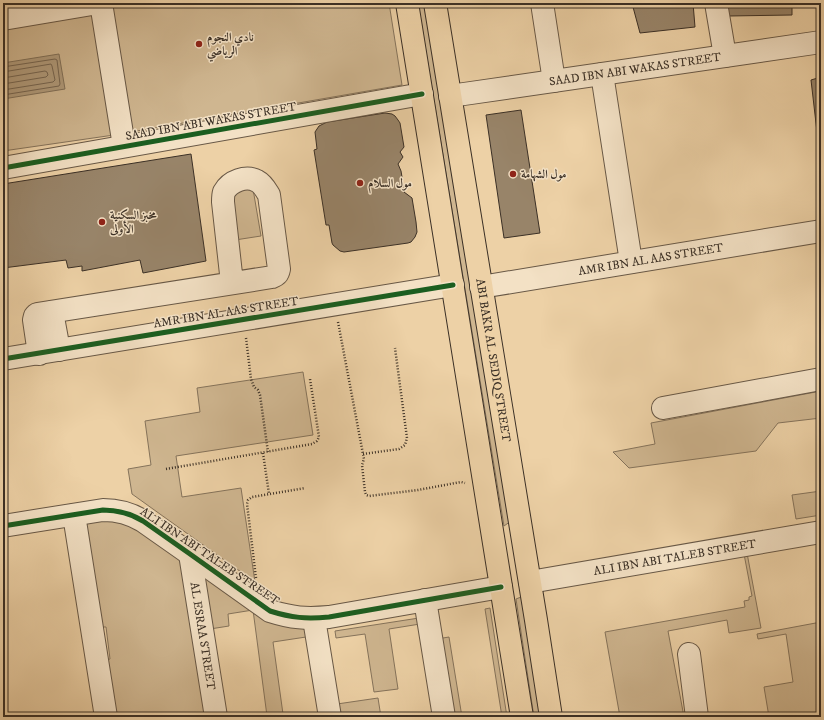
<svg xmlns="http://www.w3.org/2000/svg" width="824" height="720" font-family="'IM FELL DW Pica',Amiri,serif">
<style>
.green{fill:#cfb690;stroke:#85735b}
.water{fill:#b09a7a;stroke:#817058}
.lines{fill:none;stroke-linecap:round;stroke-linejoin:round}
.shore{stroke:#766550;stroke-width:1}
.building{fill:#988469;stroke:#3b3026}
.minor-casing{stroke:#685846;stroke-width:24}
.major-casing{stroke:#3b3026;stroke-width:24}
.path{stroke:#3b3026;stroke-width:2.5;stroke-dasharray:1 2;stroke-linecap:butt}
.minor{stroke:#f3e1c5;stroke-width:22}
.major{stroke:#edd1a6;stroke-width:22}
.cycleway-casing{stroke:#f3e1c5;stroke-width:8}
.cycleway{stroke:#1b5e20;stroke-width:5}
.poi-dot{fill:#8f2418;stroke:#f3e1c5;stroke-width:1.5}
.labels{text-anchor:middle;stroke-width:3;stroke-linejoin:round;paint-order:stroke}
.poi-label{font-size:12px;font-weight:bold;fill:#3b3026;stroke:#f3e1c5;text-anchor:start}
.street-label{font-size:12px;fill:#3b3026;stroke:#f3e1c5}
</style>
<rect width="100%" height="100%" fill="#edd1a6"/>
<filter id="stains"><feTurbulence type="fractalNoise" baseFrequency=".005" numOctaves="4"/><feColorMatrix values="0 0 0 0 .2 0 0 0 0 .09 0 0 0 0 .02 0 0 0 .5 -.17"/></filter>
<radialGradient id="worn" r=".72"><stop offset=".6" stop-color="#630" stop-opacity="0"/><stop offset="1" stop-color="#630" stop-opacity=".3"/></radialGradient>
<!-- green -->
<path class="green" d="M3,3H389L402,85L114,135L3,151Z
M418,3H426L511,521L504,526Z
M252,183L261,236L235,240L226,187Z
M303,372L313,435L176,456L182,497L241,488L255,582L132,494L128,469L151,465L145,421L200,412L197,388Z
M821,391V418L778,423L756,451L629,468L613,452L655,444L651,423Z
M821,491V515L796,519L792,495Z
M104,518L135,524L185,558L211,717H114L103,661L110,659L106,627H98L84,520Z
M747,553L761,628L729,633L727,620L668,631L684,717H620L605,632L745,607L744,601L749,600V597L752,596L744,554Z
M203,576L304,622L306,637L273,642L283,714L267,716L253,610L228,614L229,626L210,629Z
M521,597L542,717H534L516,599Z
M490,608L507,717H502L485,609Z
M419,618L420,624L389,629L398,689L374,692L365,634L336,638L335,631Z
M821,622V717H769L764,687L793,682L786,634L758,639L757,634Z
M449,637L462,717H450L437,639Z
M378,698L381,717L402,714L403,717H339L337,704Z"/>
<!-- water -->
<path class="water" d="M59,54L65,89L3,99V63Z"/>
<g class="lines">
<!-- shore -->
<path class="shore" d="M3,67L55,59L57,60L60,84L59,86L3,95
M3,72L51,64L52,66L55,80L53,82L3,90
M3,78L45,71L47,72L48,75L46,77L3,84"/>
</g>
<!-- building -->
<path class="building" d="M653,3H693L695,27L640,33L633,7Z
M727,3H792V15L729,16Z
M821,77V132H817L811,80Z
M521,110L540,233L504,238L486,115Z
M385,113L392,114L395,116L398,120L400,123L404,147L400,152L403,157L398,164L401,171L402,177L401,183L406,189L404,192L412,198L416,222L417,232L415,237L411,242L408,243L344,252L340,251L333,245L332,243L329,225H326L314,150L317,149L315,132L319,126L327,122Z
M191,154L206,261L143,273L140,260L82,271V266L68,268L66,260L3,268V184Z"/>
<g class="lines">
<!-- minor casing -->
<g class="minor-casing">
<g id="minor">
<path d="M101,3L124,146"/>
<path d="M542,3L554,81"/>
<path d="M716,3L725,56"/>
<path d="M3,19L98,3"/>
<path d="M602,74L631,262"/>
<path id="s1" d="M450,96L821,42"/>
<path d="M3,168L422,94"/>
<path id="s2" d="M481,287L821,231"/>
<path d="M52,312L59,350"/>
<path d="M39,354L34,320L35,316L37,314L272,277C277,275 278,274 279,269L269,195C266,190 263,184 257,181C246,175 230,181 224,192C223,195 223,199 223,202L232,283"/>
<path d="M3,359L453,285"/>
<path d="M663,408L821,379"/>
<path d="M74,515L106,717"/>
<path d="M3,526L103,510C118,510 130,513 143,521L190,554L270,611C292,618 306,619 329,617L501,587"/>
<path id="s3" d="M190,554L216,717"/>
<path id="s4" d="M530,582L821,532"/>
<path d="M425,600L444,717"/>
<path d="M314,619L330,717"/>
<path d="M689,654L697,717"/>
</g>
</g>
<!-- major casing -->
<g class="major-casing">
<g id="major">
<path d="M407,3L522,717"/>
<path id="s5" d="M435,3L536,620L551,717"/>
</g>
</g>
<!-- path -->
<path class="path" d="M338,322L363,454L364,459L362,465L365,492L366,495L369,496L418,490L461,482L465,483
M246,338L251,379L254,387L258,390L260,395L268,452
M263,453L269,494
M363,454L399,449L405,445L407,438L395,348
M166,469L312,444L317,441L319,437L310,379
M256,578L247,504L248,500L252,497L305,488"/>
<!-- minor -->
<use href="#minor" class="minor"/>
<!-- major -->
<use href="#major" class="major"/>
<!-- cycleway casing -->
<g class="cycleway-casing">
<path id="cycleway" d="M3,168L422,94
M3,359L453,285
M3,526L103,510C118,510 130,513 143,521L190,554L270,611C292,618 306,619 329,617L501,587"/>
</g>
<!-- cycleway -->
<use href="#cycleway" class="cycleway"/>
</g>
<!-- markers -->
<g class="poi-dot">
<circle cx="199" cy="44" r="4"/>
<circle cx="513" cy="174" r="4"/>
<circle cx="360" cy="183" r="4"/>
<circle cx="102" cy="222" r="4"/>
</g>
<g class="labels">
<!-- poi labels -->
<g class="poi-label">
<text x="207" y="41">نادي النجوم<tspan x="207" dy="14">الرياضي</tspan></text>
<text x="521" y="178">مول الشهامة</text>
<text x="368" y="187">مول السلام</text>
<text x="110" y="219">مخبز السكنية<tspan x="110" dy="14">الأولى</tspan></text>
</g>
<!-- street labels -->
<g class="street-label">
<text dy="4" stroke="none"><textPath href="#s1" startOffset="187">SAAD IBN ABI WAKAS STREET</textPath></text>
<text transform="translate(211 121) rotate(-10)" y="4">SAAD IBN ABI WAKAS STREET</text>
<text dy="4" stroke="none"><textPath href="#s2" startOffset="172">AMR IBN AL AAS STREET</textPath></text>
<text transform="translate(226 312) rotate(-9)" y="4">AMR IBN AL AAS STREET</text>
<text dy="4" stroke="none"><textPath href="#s5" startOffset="362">ABI BAKR AL SEDIQ STREET</textPath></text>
<text transform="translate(210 556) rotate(34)" y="4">ALI IBN ABI TALEB STREET</text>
<text dy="4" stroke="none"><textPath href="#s4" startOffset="147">ALI IBN ABI TALEB STREET</textPath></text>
<text dy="4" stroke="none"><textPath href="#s3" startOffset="83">AL ESRAA STREET</textPath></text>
</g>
</g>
<!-- margin -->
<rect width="824" height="720" fill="none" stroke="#edd1a6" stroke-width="16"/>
<rect x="4" y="4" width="816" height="712" fill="none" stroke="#3b3026" stroke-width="2"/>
<rect x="8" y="8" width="808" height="704" fill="none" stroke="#3b3026"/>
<rect width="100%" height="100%" filter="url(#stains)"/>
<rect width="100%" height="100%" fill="url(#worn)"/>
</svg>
